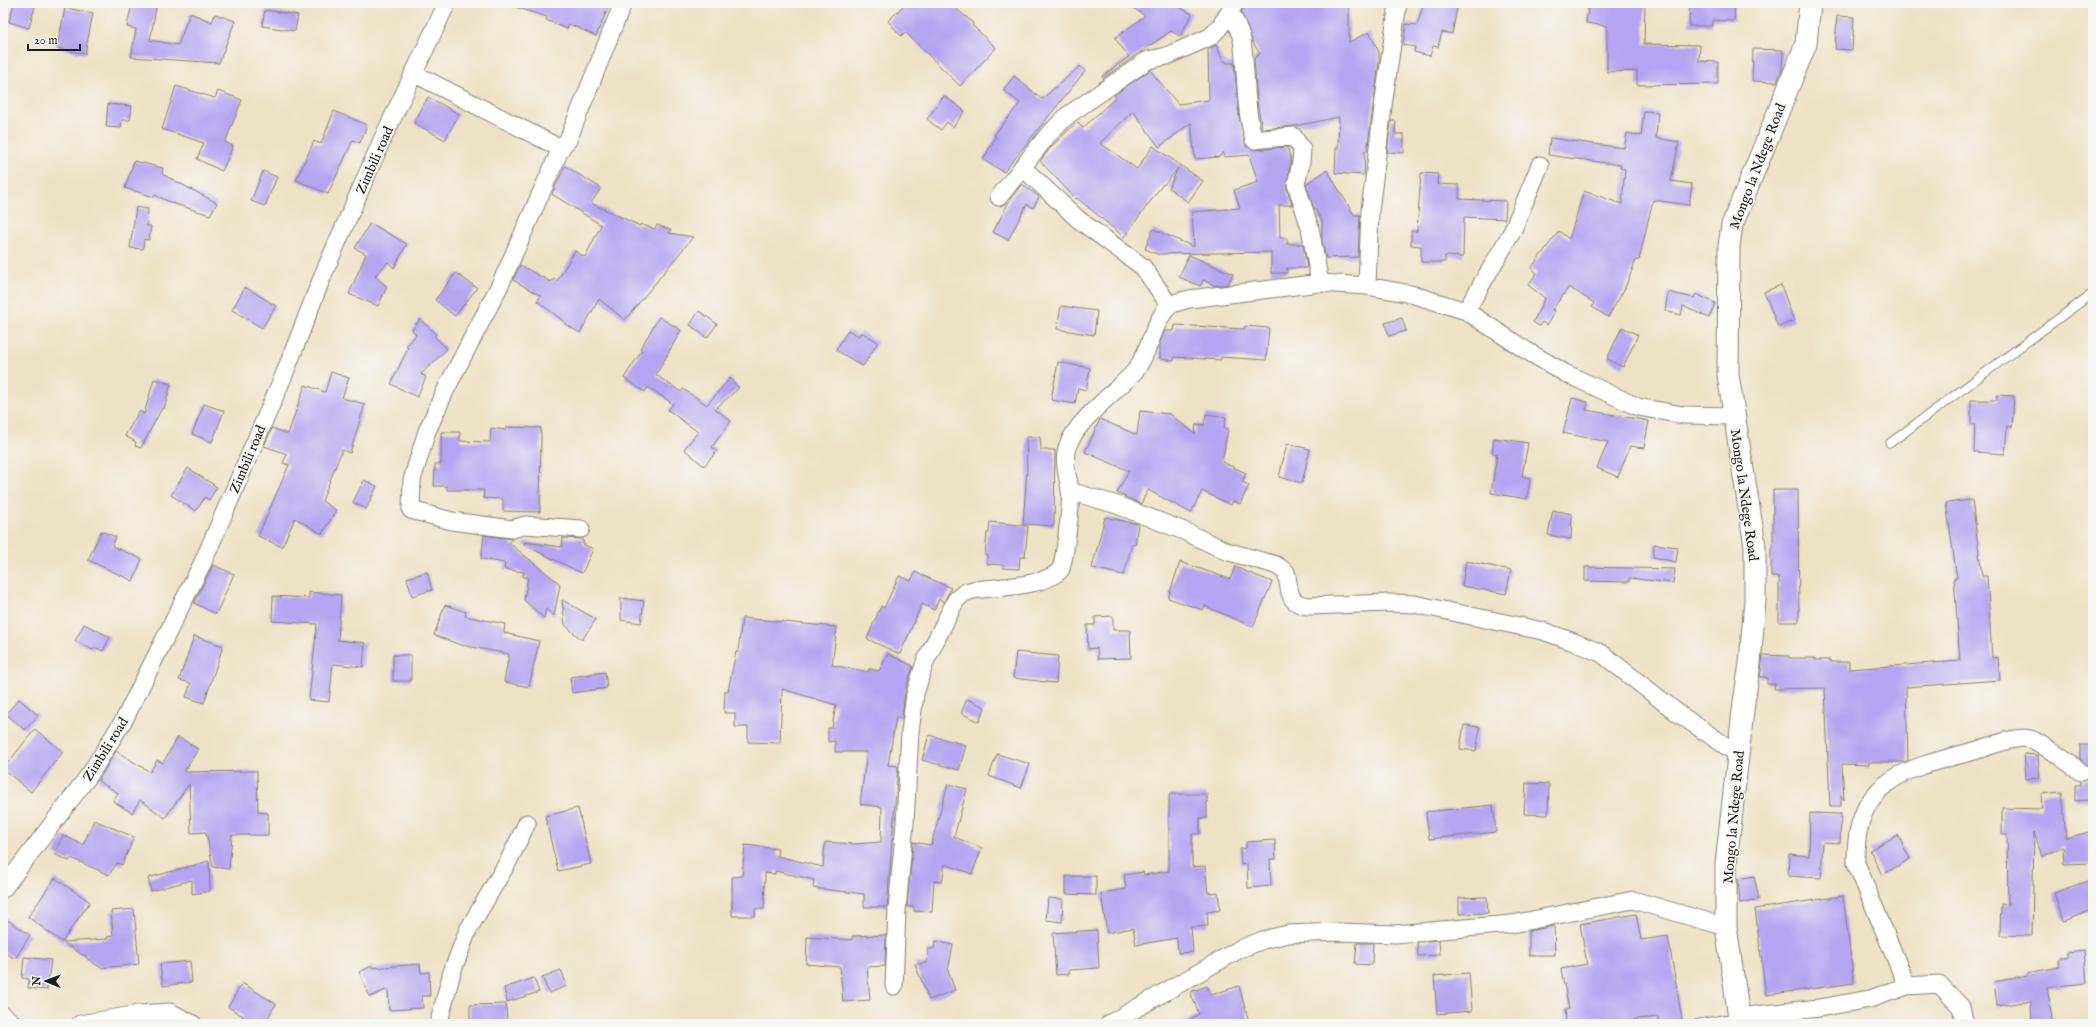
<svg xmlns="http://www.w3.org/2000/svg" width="2096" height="1027" font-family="'IM FELL English',serif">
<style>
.building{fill:#b4a4f1}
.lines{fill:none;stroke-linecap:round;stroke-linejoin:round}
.service-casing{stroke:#847f70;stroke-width:10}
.minor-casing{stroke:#847f70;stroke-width:19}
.tertiary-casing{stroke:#847f70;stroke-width:23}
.service{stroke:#fff;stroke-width:8}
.minor{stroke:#fff;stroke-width:17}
.tertiary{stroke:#fff;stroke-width:21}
.labels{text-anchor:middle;stroke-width:3.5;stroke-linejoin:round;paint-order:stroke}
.street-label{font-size:14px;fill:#1c1c1c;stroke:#f6f6f2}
</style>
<rect width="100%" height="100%" fill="#f6f6f2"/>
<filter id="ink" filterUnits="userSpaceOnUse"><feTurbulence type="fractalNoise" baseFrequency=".025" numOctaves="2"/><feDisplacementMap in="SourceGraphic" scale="8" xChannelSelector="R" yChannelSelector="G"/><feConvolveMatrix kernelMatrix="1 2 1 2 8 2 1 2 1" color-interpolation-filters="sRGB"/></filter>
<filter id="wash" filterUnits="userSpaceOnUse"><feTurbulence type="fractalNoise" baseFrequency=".012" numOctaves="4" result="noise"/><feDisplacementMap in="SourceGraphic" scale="16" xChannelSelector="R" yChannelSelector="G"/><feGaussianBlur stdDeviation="0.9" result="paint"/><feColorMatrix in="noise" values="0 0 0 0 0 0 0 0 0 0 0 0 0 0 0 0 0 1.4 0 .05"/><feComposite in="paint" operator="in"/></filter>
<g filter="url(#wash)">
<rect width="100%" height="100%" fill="#ede2c5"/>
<g id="blocks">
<!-- building -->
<path class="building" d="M14,3H36L29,28L9,22Z
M132,3H157L150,40L178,45L190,13L212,22L215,14L235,21L219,63L131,57L136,29L127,27Z
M513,3H610L596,36L569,24L567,29L546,20L547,17L512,6Z
M906,3H950L973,23L972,25L996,48L960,86L905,32L901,36L888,21Z
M1126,3H1172L1192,14L1180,36L1171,31L1103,78L1102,76L1129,57L1115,38L1145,16Z
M1247,3H1349V42L1369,32L1379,52V63L1367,151H1365L1364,175L1335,173L1336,148H1338L1339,117L1295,126L1262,129L1257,102L1254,58L1260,54L1252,41L1241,12Z
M1424,3H1458L1452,34L1442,32L1438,47L1433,46L1430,56L1414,52L1415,47L1403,45L1406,24L1417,25Z
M1589,3H1645L1644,44L1700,45L1699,61L1718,62V84L1637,85V71L1607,72V26L1586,23Z
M1690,3H1735L1734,21L1712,20V26H1689Z
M65,8L93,13L85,54L57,48Z
M265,10L298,15L295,31L262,26Z
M1837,16L1854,17L1852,50L1835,49Z
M1216,45L1223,61H1226V63H1234L1239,116L1246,146L1255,150L1287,147L1291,159L1286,187L1292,205H1279L1280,238H1287V244H1303L1307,268H1287V273H1271V252L1157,254L1145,249L1153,229L1194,247L1192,212L1240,208L1234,190L1258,182L1249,155L1225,157L1223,152L1219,157L1195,159L1191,123L1159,147L1133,111L1100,143L1137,169L1153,146L1203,181L1188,202L1169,188L1178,168L1164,185L1163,184L1124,237L1077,198L1076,199L1040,161L1052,146L1077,122L1083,128L1116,97L1114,95L1150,70L1178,104L1209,100L1208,49Z
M1753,49L1783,50L1782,70L1777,82L1752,81Z
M1080,66L1085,71L1004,172L983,160L996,136L994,135L1020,103L1003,90L1014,76L1042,99Z
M176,86L215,98L218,91L242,100L225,142L233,146L222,171L197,159L204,143L162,129Z
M944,96L965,111L953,127L947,122L941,130L927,119Z
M428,97L459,114L445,140L414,123Z
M108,104L132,106L130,120H122L121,128L106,127Z
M334,111L367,125L360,143L353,140L328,194L296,180L314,141L321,144Z
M1644,111L1658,112L1656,138L1679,142L1671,181L1692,184L1689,205L1653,200L1639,260H1636L1625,288L1608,317L1592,307L1594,303L1569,287L1552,310L1555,311L1547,325L1542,322L1539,326L1533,322L1545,298L1528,285L1537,273L1531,268L1559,231L1569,239L1584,191L1622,204L1625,169L1620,168L1621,165L1548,155L1550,138L1624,148L1627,133L1641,136Z
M1391,121H1396L1395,134H1404V153L1387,152Z
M134,161L163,168L162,174L217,203L210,215L172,203L155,195L154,197L125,188Z
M565,166L601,188L591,203L640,226V224L655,229L657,225L671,230L669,233L693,237L625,320L599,299L580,333L565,324L566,323L537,301L541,296L513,280L520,265L551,282L554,279L557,281L575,251L585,257L601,225L552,194Z
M1327,170L1354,215H1360L1358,257L1326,258L1322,240V221L1313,206L1306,184Z
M263,171L277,177L265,206L251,201Z
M1421,173L1438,174L1437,184L1459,185V199L1506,201L1505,219L1464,217L1463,257L1445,256V262H1421V246L1411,245V231H1417Z
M1022,184L1039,197L1033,208L1027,204L1008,240L993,232L1011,198Z
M136,207L148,209L147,226H151L149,240L144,239L143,249L130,248Z
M370,223L407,244L394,268L388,262L375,276L387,287L378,306L349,294L366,254L355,248Z
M1189,255L1233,274L1228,284L1216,286L1203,280L1200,286L1179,277Z
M456,273L477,288L455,316L435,300Z
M1781,285L1794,321L1778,327L1764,292Z
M245,287L276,306L262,328L232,310Z
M1668,292L1694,298L1696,294L1715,303L1709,318L1683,306L1681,315L1665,311Z
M1061,306L1097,311L1094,335L1057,329Z
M699,311L717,324L707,338L690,325Z
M659,317L681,330L656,375L681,392L683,389L707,405L730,378L739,388L715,409L731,421L712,447L717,451L704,466L684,449L698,432L668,410L673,404L648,387L645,392L624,378L642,350L640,349Z
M1402,318L1406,331L1389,336L1385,323Z
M420,319L436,334L434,336L447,349L421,374L426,377L417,397L391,384L408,348L406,346L416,335L412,330Z
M1175,325L1244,329L1245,326L1269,328L1266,360L1221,357V360L1174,357V361L1160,359V342L1164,333L1165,331H1174Z
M1622,327L1638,335L1623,367L1607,359Z
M848,330L859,336L861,332L878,342L863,366L836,350Z
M1058,362L1090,368L1086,390L1078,388L1075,404L1051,400Z
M331,372L349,378L342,398L365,404L350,453L342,450L322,501L336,510L322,534L295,518L282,547L258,536L289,465L283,463L287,454L264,446L272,428L288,434L305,385L325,392Z
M154,379L171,384L164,409L162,408L141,448L135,446L136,442L125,436L139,411L144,414Z
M1997,395L2014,396L2012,427L2007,426L2005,454L1974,452L1975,424H1971V400H1997Z
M1572,398L1588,402L1586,410L1649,421L1644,448L1630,446L1618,477L1597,468L1608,442L1563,433Z
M204,404L224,411L212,442L192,434Z
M1140,411L1170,414L1195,434L1196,424L1204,425L1206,414L1226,417L1224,428L1228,429L1222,462L1246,473L1242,482L1249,485L1240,504L1233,501L1231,505L1202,491L1191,513L1148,490L1141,504L1117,493L1129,471L1085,452L1100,419L1137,435Z
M506,427L541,428L540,512L503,511V499L483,498L484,490H447V486H434L435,464H441V432H460V441L490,442L491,428L506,430Z
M1026,437H1040L1041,450H1055L1054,526L1023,524L1027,469Z
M1494,438L1528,443L1522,476L1530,478L1527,499L1491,493L1497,454L1492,453Z
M1287,444L1310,449L1302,483L1279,477Z
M188,468L217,487L209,500L205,497L196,511L171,495Z
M364,480L377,486L366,509L353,502Z
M1773,490H1798L1799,622H1779V577H1771V548H1773Z
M1972,500L1982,576H1987L1992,658L1998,657L2000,680L1906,687L1908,761L1904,762H1869V765L1842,764L1844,800L1841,795V806H1830L1825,688L1774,689L1775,684H1767V677H1760L1763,655L1789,656V658H1815V660H1830L1831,662H1849V669L1960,661L1954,578H1957L1946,503Z
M1553,510L1572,514L1571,539L1548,535Z
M1105,517L1138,524L1135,545L1132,544L1124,575L1092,568Z
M990,522L1028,526L1025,557H1020L1019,569L1003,568L1004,565L987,564V555H985L987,533H989Z
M101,531L116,537L112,546L142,559L133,581L88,560Z
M484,535L512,539L509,543L560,584L554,616L546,609L544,618L524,600L528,577H523L524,572L504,569L505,563L481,559Z
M563,538L583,539V544L593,549L582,573L524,545L525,542L562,547Z
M1654,544L1678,547L1676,562L1653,557Z
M1466,561L1511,570L1506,594L1462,586Z
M1180,562L1230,579L1235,567L1272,582L1253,627L1205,606L1203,610L1168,598Z
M213,565L234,574L216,614L194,603Z
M1585,567L1629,568L1675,569L1673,583L1629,578V582L1585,581Z
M427,572L432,590L412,596L407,578Z
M915,572L951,588L944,602L939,599L934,610L922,604L900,654L867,639L881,606L884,608L899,576L911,581Z
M309,592L341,595L338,640L365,643L363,667L333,664L329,702L309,700L317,624L272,621L273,596L309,598Z
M621,598L644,601L641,623L621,620Z
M562,600L596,619L582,640L565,625Z
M445,605L466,612L465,616L505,624L504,633L539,641L529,687L504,682L509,654L461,645L434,635Z
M1113,616V630H1130L1131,658L1098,659L1097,648L1088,649L1087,625H1095V617Z
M742,618L837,627L832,665L868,672L869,669L879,671L888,654L913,666L905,691L902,719L896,717L888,765L898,766L887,907H864V894L813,888L814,880L775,871V874L765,873L764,909H755V916H732V877L742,876L745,845L778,849L777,856L823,867L825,842L855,844L881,842L882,807L860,804L867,752H835V741L828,742V728H832L836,705L782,689L780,743L748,742V727H735V713H724L725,691H728L736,652H738Z
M84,624L110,637L103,651L94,647L93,650L75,641Z
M194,636L223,646L204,703L186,697L191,683L179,680Z
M1016,652L1058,656L1056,683L1013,678Z
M393,655H411V681H393Z
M605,672L607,688L572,693L570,677Z
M19,699L38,715L25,730L6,714Z
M967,699L985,707L979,722L961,713Z
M1464,725L1480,727L1476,751L1460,749Z
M35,729L63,752L31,792L3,769Z
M929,735L966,745L959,770L922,760Z
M178,737L198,749L184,772L257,771L258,812L268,813V835H232L229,869L213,867L206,832L191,833L189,784L165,818L140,800L132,813L113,801L118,793L98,781L116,751L150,772L157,760L163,763Z
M2080,745H2093V800L2075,801V785H2080V782L2089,778L2091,773L2090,768L2080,759Z
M997,754L1030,764L1021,788L989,776Z
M2024,754L2038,755L2040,778L2026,779Z
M1526,783L1549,784L1548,815L1524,814Z
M948,784L967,789L954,837L982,848L972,874L945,864L942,882L934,881L932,912L914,911V907H907L913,842L931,845Z
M2062,792L2066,838L2093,831V863L2064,864L2063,846L2042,857L2034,832L2032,936L2000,935L2001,904L2008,905L2007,834H2002V808L2042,809L2041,794Z
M1169,794H1207V818H1200V834H1192V867L1205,866L1208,893L1218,892L1220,910L1207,912L1208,926L1191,927L1193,952L1178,953L1177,938L1136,945L1133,928L1107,933L1101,893L1126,889L1124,875L1143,872L1144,875L1169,871Z
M1493,805L1496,832L1429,839L1426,812Z
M578,808L591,864L558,871L545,816Z
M1810,813L1841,814L1840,843L1823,842L1821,878L1788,876L1789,854L1809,856Z
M94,820L134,837L122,865L117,863L109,875L71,858L69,861L54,854L63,835L83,845Z
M1898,835L1910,859L1882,875L1870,850Z
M1275,840L1276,859H1270L1271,886L1248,888L1247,864L1241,865L1240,849L1246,848V842Z
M209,861L210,891L192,894V880L151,891L148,878Z
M1066,876H1096V895L1066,894Z
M1754,876L1759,899L1740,903L1738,879Z
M55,878L90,902L62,942L28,917Z
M2093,879V910L2063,921L2054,893Z
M1843,896L1854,983L1766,995L1755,909Z
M1487,897L1488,913L1459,914V898Z
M1048,898L1063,899L1062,922L1046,920Z
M134,909L139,964L101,968L86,958V955H82L63,942L107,939V937L113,936L111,911Z
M1636,914L1641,940L1668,936L1682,1020L1659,1024L1658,1017L1589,1024H1566L1565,1009H1569L1561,969L1587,964L1580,924Z
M3,917L30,935L15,959L3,951Z
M1554,926L1555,955H1529V931Z
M1097,930L1099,968L1069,970V974L1056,975L1053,933Z
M886,935L885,966L867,967L870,1000L843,1002L840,967L806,964L807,937L852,940V936Z
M1439,940L1440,955L1418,956L1417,942Z
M935,941L953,945L948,971L955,990L929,1000L915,964L927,963L928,949H934Z
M1357,943H1373L1372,965L1355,964Z
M2084,951L2087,983L2047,987L2053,1024H2032L2031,1001L1997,1006L1994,982L2027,976V973L2059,967V958H2067V953Z
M24,957L51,960L47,990L28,988L29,979L22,978Z
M190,961L192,982L163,986L160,964Z
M420,964L421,973L429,972L430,996H422L423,1008L389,1010L388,989L370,997L359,972L372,966L373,968Z
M561,970L567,986L549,993L542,977Z
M1469,973L1472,1011L1437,1014L1434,976Z
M534,978L539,992L507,1002L504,988Z
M242,983L276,1004L264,1024H239L243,1016L228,1007Z
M1207,986L1211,995L1239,986L1249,1022L1242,1024H1181L1199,1014L1190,992Z
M506,1004L507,1024H470V1005Z"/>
</g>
</g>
<g filter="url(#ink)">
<use href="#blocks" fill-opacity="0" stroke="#847f70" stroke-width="1"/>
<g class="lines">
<!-- service casing -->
<g class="service-casing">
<path id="service" d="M1890,443L2093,293
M1697,1024L1738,1017"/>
</g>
<!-- minor casing -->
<g class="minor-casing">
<path id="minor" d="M1235,3L1230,11C1234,20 1240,30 1242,40C1247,73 1244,107 1254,140L1293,136L1302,149L1301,163L1296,184L1310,228L1320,283
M413,73L554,145L562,146L568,140L623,3
M562,146L500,285L447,387L427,431L412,480L411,510L452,521L512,529L526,525L581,529
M1022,167L1079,220L1143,267L1170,306
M999,197L1047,136L1068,115L1148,60L1167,56L1210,37L1219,28L1230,11
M1367,286L1370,211L1384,99L1398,3
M1466,311L1512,232L1540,165
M1070,491L1117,505L1184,531L1226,551L1276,565L1286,572C1291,591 1286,603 1308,606L1390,603L1414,604L1543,631L1571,641L1601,653L1679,714L1739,755
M3,889L90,774L125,718L203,562L284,375L323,275L383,138L447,3
M894,986L897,910L905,823L910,732L915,694L925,662L956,600L964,593L973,590C996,587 1047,587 1061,569C1065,555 1072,504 1070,490C1068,476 1062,460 1068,445C1078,419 1116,392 1135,371C1150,352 1153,322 1169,306C1174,302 1183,301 1189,299L1320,283L1367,286L1411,294L1466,311L1527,351L1565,373L1638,407L1683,415L1735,416
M1907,986L1856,863C1854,779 1905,769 1974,751C1989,747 2015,735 2030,739C2038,741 2072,765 2081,772
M3,1015L14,1024
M1738,1017L1819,1008L1870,999L1907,986L1939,984L1961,1007L1965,1024
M80,1024L139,1014L170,1012L193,1024
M441,1024L440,1018L452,972L468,930L509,860L527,823
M1109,1024L1240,949L1263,940L1288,934L1339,932L1395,934L1512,924L1633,900L1726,927"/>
</g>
<!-- tertiary casing -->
<g class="tertiary-casing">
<path id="tertiary" d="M1740,1024L1726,927V864L1744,702L1750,664L1755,600V546L1728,375L1729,246L1732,225L1806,44L1810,3"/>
</g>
<!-- service -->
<use href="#service" class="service"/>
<!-- minor -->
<use href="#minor" class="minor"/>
<!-- tertiary -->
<use href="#tertiary" class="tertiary"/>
</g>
</g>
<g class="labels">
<!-- street labels -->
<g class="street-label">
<text transform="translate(374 160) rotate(-66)" y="5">Zimbili road</text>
<text transform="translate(1757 166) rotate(-69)" y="5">Mongo la Ndege Road</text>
<text transform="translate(247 459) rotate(-67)" y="5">Zimbili road</text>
<text transform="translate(1745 495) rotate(82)" y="5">Mongo la Ndege Road</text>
<text transform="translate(105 749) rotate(-58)" y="5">Zimbili road</text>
<text transform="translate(1733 817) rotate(-85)" y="5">Mongo la Ndege Road</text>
</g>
</g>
<!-- margin -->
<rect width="2096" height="1027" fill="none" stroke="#f6f6f2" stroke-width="16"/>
<!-- north arrow -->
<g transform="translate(46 981) rotate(271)" stroke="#f6f6f2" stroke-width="3" paint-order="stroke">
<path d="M0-3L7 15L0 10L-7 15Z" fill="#1c1c1c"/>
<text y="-6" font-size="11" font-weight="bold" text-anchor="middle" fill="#1c1c1c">N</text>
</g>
<!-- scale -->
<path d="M28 44v6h52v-6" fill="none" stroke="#1c1c1c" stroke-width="2"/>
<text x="34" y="44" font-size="12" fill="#1c1c1c" stroke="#f6f6f2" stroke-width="3" paint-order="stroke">20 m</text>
</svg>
